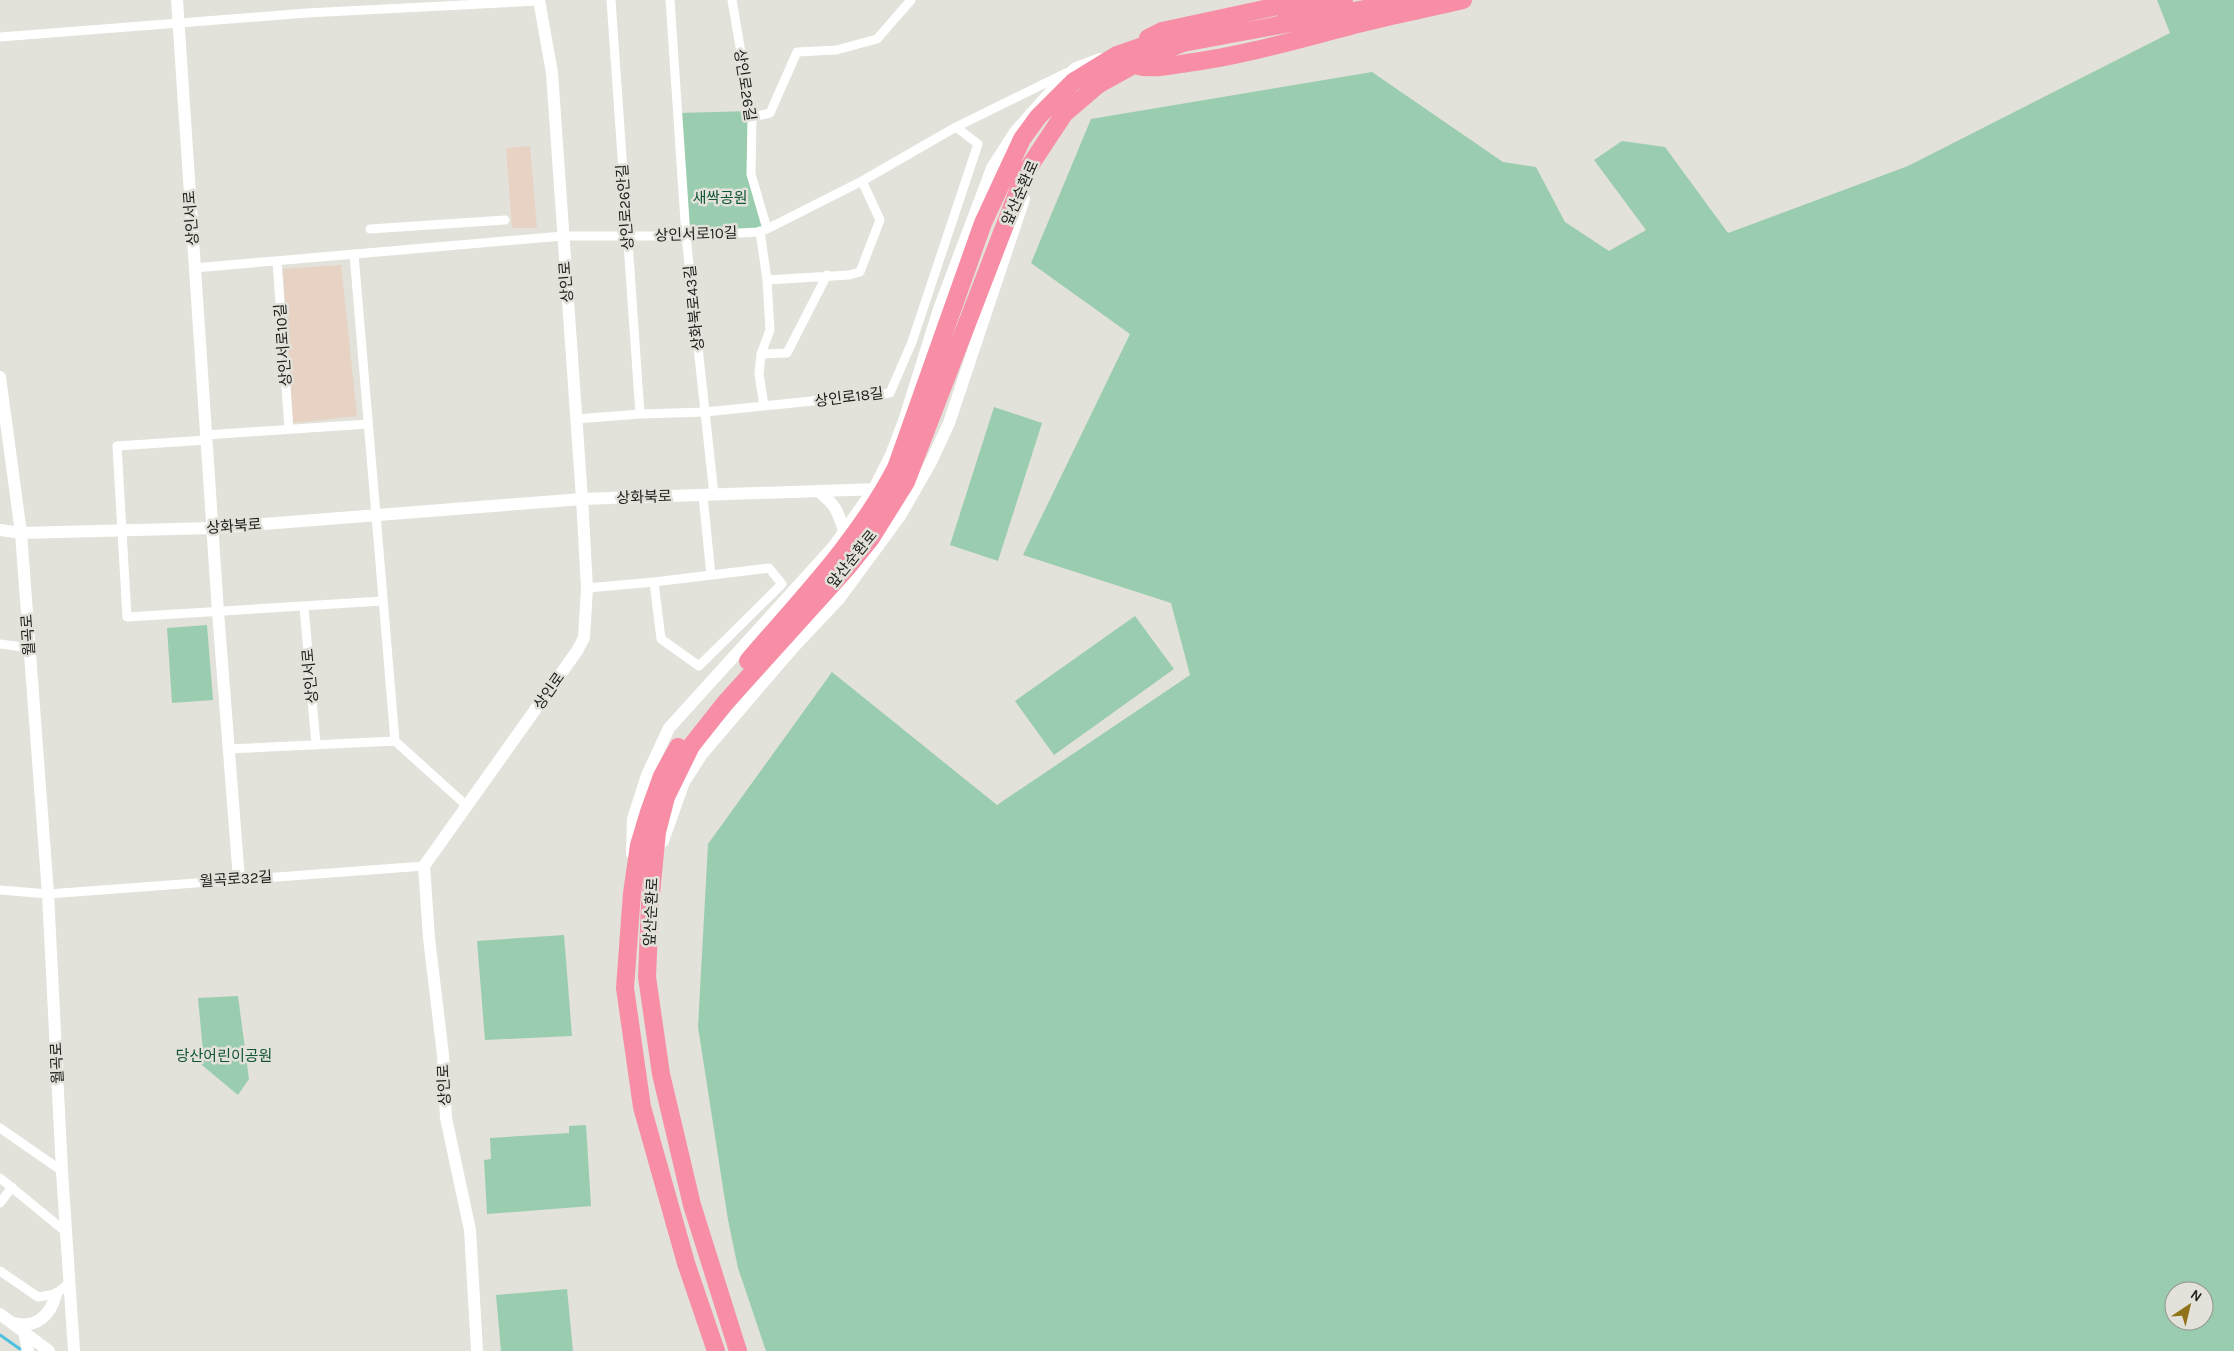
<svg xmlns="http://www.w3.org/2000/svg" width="2234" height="1351" font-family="Karla,'Noto Sans KR',sans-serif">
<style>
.commercial{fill:#e7d2c4}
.green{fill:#9acdaf;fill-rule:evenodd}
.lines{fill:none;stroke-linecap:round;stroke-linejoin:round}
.stream{stroke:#4dc0dd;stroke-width:3}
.street{stroke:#fff;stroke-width:9}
.secondary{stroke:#fff;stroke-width:12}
.highway{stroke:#f88ea6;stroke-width:18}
.labels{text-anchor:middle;stroke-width:5;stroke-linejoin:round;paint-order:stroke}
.street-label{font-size:15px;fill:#20201d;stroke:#e2e1da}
.park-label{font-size:15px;fill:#125637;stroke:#e2e1da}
</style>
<rect width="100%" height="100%" fill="#e2e1da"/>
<!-- commercial -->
<path class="commercial" d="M530,146L537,228H512L506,148Z
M341,265L357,416L293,423L283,269Z"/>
<!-- green -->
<path class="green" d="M2157,0H2234V1351H766L738,1268L728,1220L698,1027L708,844L832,672L997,805L1190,675L1171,603L1023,555L1130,334L1031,263L1091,119L1372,72L1503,162L1536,167L1565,222L1609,251L1646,230L1594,160L1622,141L1665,147L1728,233L1908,166L2170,33ZM2174,1291H2204V1321H2174Z
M751,111V174L767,229L686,236L679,113Z
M994,407L1042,423L998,561L950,545Z
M1135,616L1174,669L1054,755L1015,701Z
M207,625L213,700L172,703L167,628Z
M564,935L572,1036L485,1040L477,941Z
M238,996L249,1079L238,1095L197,1061L203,1051L198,998Z
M586,1125L591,1206L487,1214L484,1160L491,1159L490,1138L569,1133V1126Z
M567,1289L573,1351H501L496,1295Z"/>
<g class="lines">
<!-- stream -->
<path class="stream" d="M0,1335L20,1349"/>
<!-- street -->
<path class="street" d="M611,0L640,414
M670,0L686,236L714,495
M732,0L752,117L751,174L767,229
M0,37L307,13L539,1
M752,117L770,113L797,52L836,50L877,39L911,0
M370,229L505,220
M760,231L767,280L770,330L761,354L759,374L764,406
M354,254L395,741L467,806
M277,261L289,429
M194,268L563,236H686L757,232L767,229L862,181L956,127L1066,73
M767,280L849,275L860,272L880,220L862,181
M761,354L787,353L827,275
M576,419L640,414L705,412L890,393L912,342L978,144L956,127
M206,435L368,424
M206,440L117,446L127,617L382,601
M703,496L711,575
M587,588L654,582L661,639L699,666L782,584L769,568L654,582
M304,606L316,745
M0,644L29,648
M228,749L395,741
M0,890L48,894L424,866
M0,1128L62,1171
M0,1178L66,1232
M0,1203L12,1187
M0,1271L38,1297L56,1294L69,1283"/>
<!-- secondary -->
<path class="secondary" d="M177,0L218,612L239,879
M0,377L21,533L48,894L62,1171L74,1351
M818,491C835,504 838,511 844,531
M0,530L21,533L212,528L582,499L878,489
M663,841L684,782L702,754L791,650L839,599L900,516L931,462L949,423L1024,199
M632,854L633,819L647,775L669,728L834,546L874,489L891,455L904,421L939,309L992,168L1015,132L1056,86L1076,68L1100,59
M0,1314L49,1351
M14,1323C36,1329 51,1315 56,1294
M24,1331L28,1351
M477,1351L470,1230L446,1118L443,1055L429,938L424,866L577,651L584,638L587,588L582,499L552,73L539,0"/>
<!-- highway -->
<path class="highway" d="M1286,12L1344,0
M1148,38L1162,31L1297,2
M1134,65C1151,70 1169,66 1187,63C1248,55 1306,37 1366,22C1398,14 1430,8 1463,0
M748,661C801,599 858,541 896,468L983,223L1022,139L1038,117L1073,82L1117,55L1163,39
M678,747L662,776L649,812L639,845L632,893L625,988L642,1107L686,1263L716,1351
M738,1351L692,1205L661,1074L647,977L650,904L657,832L666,797L691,746L725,703L846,569L871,538L906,482L1025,173L1064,114L1099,84L1146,58L1183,43L1413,0"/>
</g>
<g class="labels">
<!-- street labels -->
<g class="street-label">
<text transform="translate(745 85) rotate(81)" y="5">상인로26길</text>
<text transform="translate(1020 193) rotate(-66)" y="5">앞산순환로</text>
<text transform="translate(625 207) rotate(-94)" y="5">상인로26안길</text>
<text transform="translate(191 218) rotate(-94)" y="5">상인서로</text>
<text transform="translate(696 234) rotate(-2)" y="5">상인서로10길</text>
<text transform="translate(566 282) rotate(-94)" y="5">상인로</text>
<text transform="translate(694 308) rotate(-96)" y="5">상화북로43길</text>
<text transform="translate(283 345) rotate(-94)" y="5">상인서로10길</text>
<text transform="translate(849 397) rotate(-7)" y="5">상인로18길</text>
<text transform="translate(644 497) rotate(-2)" y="5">상화북로</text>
<text transform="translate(234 526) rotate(-4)" y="5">상화북로</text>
<text transform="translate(852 559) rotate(-51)" y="5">앞산순환로</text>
<text transform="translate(28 635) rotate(-94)" y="5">월곡로</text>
<text transform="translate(310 676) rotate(-95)" y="5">상인서로</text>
<text transform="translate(549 691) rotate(-55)" y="5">상인로</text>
<text transform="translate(236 879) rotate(-4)" y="5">월곡로32길</text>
<text transform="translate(651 912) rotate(-87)" y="5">앞산순환로</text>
<text transform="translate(57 1063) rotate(-93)" y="5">월곡로</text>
<text transform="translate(444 1085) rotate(-93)" y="5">상인로</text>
</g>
<!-- park labels -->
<g class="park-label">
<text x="720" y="203">새싹공원</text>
<text x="224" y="1061">당산어린이공원</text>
</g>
</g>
<!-- north arrow -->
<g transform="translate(2189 1306) rotate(35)"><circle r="24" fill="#e2e1da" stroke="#94948e"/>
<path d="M0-4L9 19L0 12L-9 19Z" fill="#907218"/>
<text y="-8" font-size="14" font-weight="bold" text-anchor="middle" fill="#20201d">N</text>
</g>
</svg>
